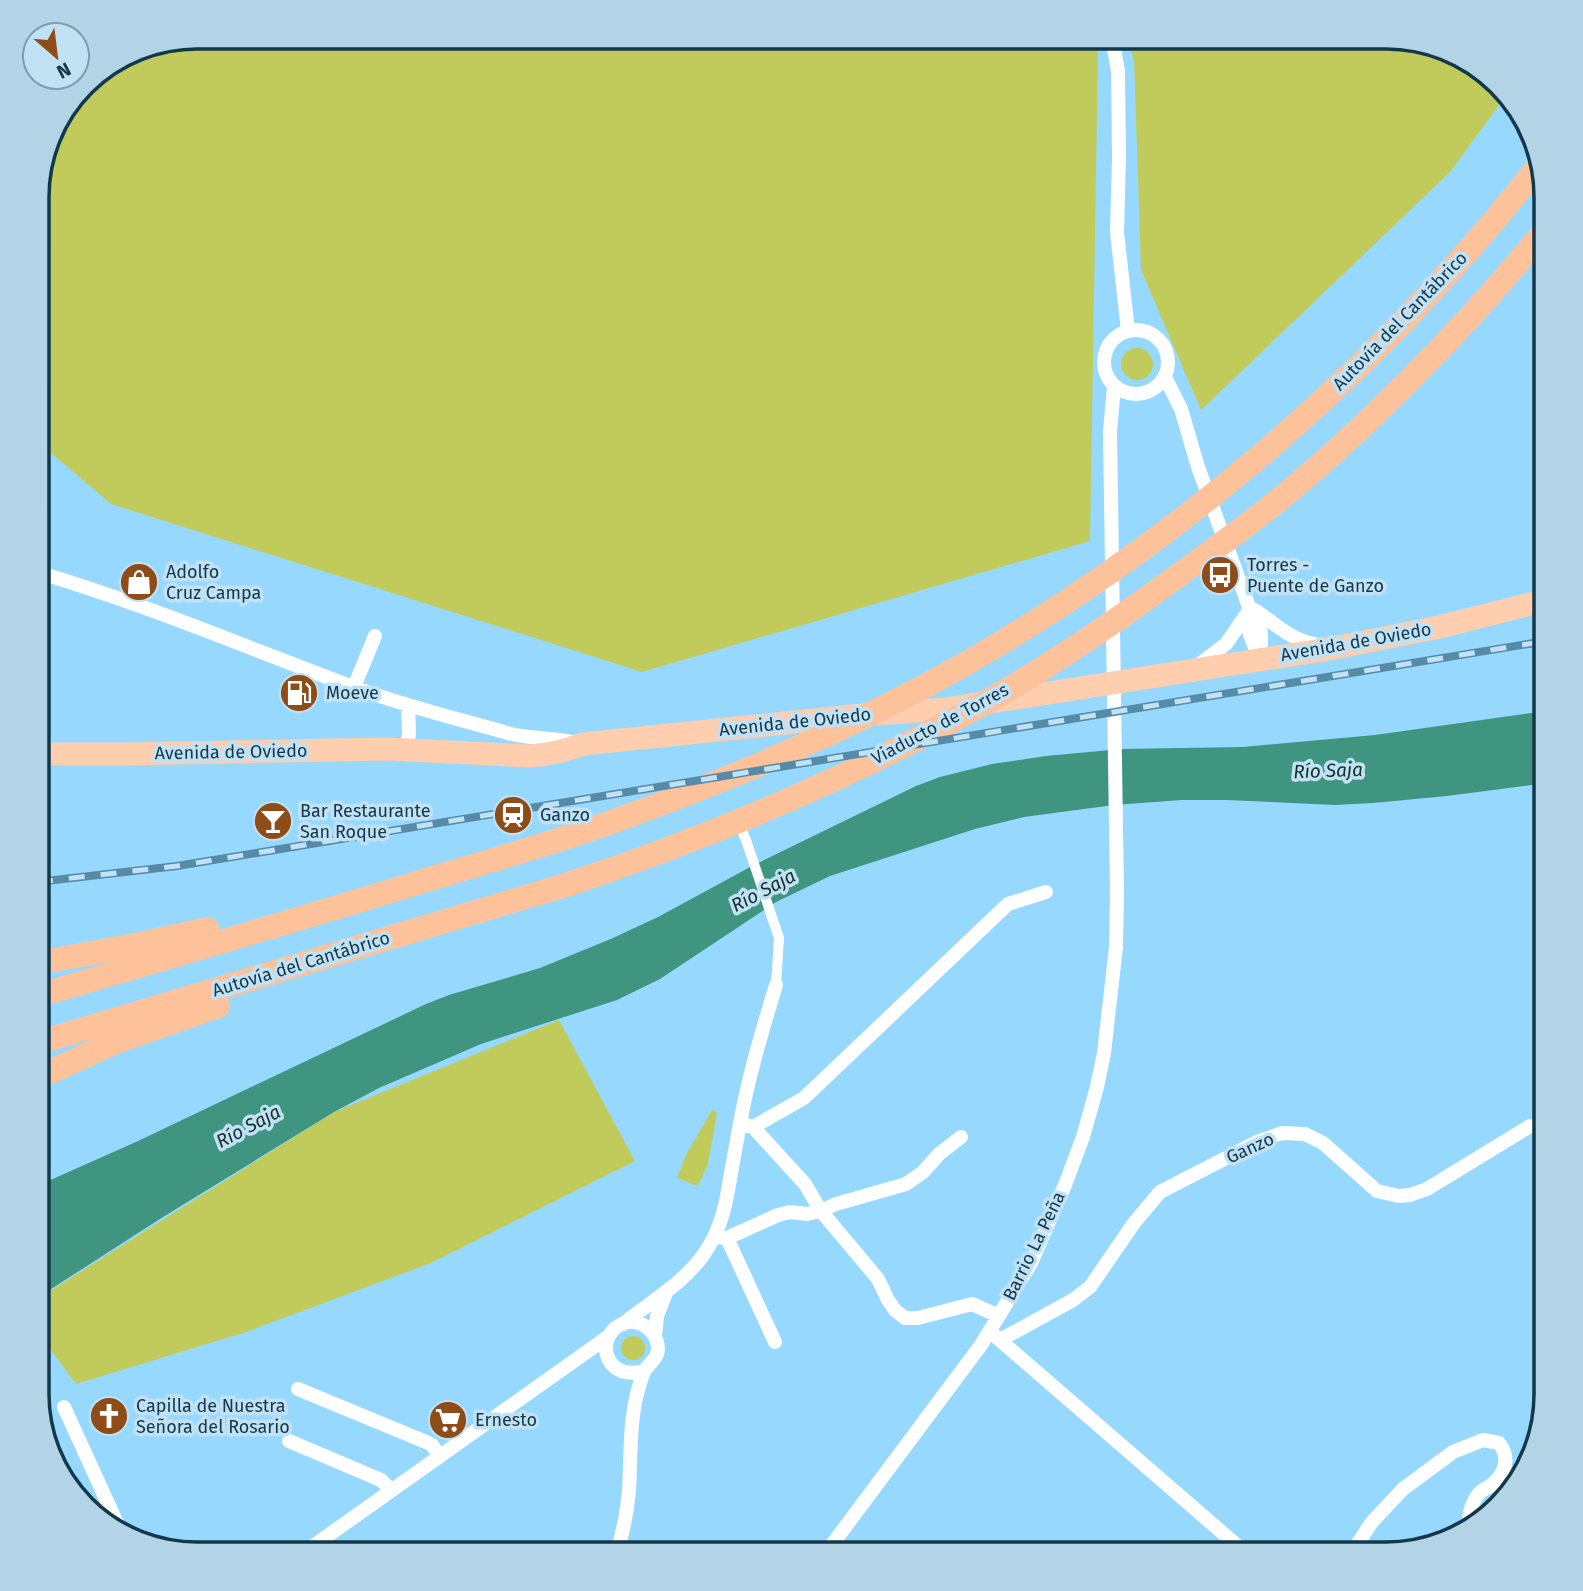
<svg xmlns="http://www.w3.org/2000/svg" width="1583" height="1591" font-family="'Fira Sans',sans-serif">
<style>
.green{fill:#c0cb5c}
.water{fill:#3f957f}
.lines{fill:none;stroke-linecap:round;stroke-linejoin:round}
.pedestrian{stroke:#fff;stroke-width:10}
.minor{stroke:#fff;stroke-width:14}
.trunk{stroke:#feceaf;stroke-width:23}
.motorway{stroke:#fec29b;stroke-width:24}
.rail-casing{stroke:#568aa6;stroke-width:8}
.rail{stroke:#c1e1f4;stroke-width:5;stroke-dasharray:16;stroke-linecap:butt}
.labels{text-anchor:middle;stroke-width:7;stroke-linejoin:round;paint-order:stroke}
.street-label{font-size:18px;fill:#13384a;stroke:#c1e1f4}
.poi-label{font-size:18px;fill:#13384a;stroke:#c1e1f4;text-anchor:start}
.water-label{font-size:19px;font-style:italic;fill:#152f28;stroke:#c1e1f4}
.rim{fill:none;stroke:#13384a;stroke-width:3.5}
</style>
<rect width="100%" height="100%" fill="#97d9fe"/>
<!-- green -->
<path class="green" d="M198,37H1093L1098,49L1090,541L642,672L111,504L37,441V187L54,126L91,77L136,49Z
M1127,37H1396L1457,54L1508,93L1450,172L1201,410L1141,270L1134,60Z
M1121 364a16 16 0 1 1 32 0a16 16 0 1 1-32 0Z
M559,1020L635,1161L431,1263L246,1332L76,1384L37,1331V1299L334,1112Z
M712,1110L717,1113L708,1164L698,1186L677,1178L686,1155Z
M621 1348a12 12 0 1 1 24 0a12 12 0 1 1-24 0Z"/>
<!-- water -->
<path class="water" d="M1546,711V783L1447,796L1373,803L1335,805L1226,800H1182L1114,805L1024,817L975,829L830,876L776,902L660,979L617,1000L481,1044L379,1088L334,1112L163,1217L37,1298V1186L138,1141L426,1004L449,995L540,968L613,938L658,917L752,866L916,786L940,777L992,764L1046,756L1121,749L1243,747L1375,735Z"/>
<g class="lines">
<!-- pedestrian -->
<path class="pedestrian" d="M738,822L746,840L779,938L776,985"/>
<!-- minor -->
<path class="minor" d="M1112,37L1118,71L1119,157L1117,232L1128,331
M1104 362a32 32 0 1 1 64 0a32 32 0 1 1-64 0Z
M1165,377L1181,409L1198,467L1249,607C1243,625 1253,643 1261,660
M37,572C145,604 248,648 353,687C405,706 458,719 511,734C534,739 556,738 578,743
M1249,607C1266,616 1280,631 1298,639C1305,642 1313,644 1321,646
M1258,612L1261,635V652
M1197,666L1226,644L1246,615
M354,687L375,636
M407,749L409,733L408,705
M746,1125L753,1127L805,1184L821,1211L878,1279L888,1300L895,1310L905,1318H918L972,1304L999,1316
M753,1127L804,1098L1008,904L1046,892
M715,1237L727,1238L778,1215L790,1212L807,1214L821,1211L836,1204L906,1184L923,1172L939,1154L961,1137
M727,1238L775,1342
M623,1324C651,1301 683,1284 704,1254C722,1228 726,1204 731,1173C736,1147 740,1120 746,1094C754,1057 765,1021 776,985
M994,1335L1247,1554
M655,1336L657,1316L666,1293
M1000,1340L1073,1300L1090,1287L1134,1223L1160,1192L1257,1142L1282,1133L1305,1134L1323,1143L1377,1191L1399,1196L1410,1195L1427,1189L1530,1126
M298,1389L431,1444L440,1456
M64,1407L122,1534
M289,1441L381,1480L391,1490
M302,1554L609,1336
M616,1554C623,1534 627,1512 629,1491C631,1458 629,1423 638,1390C640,1384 642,1375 645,1370C650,1362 658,1359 658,1348C657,1331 640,1318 624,1323C594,1334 602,1382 644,1371
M825,1554L981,1345L1031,1263L1065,1185L1083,1137L1097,1087L1104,1053L1116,947L1117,893L1110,432L1114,386
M1351,1554L1372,1522L1403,1489L1453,1452L1483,1440L1499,1443C1511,1458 1505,1475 1490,1486C1485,1489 1480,1491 1477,1496C1470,1506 1469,1517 1468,1529"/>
<!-- trunk -->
<path class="trunk" d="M37,754H124L388,749L529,756C548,755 565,751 583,744L861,715L946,709L1329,649L1439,627L1546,600"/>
<!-- motorway -->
<path class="motorway" d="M37,963L140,944L207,929
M37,996C172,956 308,917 443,875C507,856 572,837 636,813C751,771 865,721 972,660C1191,533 1384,363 1540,164
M37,1043L566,885C716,835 862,773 1000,694C1062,658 1122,617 1180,574C1220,545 1261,516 1299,483C1389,406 1471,320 1546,229
M37,1078L113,1043L218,1006"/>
<!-- rail casing -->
<g class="rail-casing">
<path id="rail" d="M37,882L177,866L1546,641"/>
</g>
<!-- rail -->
<use href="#rail" class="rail"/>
</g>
<!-- icons -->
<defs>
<g id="bus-disc" transform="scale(2.0125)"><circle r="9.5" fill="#8d4c18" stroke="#c1e1f4"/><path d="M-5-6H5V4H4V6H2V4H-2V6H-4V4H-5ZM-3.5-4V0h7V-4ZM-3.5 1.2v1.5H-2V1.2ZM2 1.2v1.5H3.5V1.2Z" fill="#fff"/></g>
<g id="shop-disc" transform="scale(2.0125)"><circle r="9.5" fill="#8d4c18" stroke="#c1e1f4"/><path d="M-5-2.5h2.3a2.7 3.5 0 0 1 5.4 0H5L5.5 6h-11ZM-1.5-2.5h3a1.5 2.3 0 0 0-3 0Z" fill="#fff"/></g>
<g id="fuel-disc" transform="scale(2.0125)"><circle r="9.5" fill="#8d4c18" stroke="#c1e1f4"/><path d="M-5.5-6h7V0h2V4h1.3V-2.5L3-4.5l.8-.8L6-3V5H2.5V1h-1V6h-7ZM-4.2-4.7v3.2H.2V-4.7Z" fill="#fff"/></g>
<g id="station-disc" transform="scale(2.0125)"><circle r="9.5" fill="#8d4c18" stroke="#c1e1f4"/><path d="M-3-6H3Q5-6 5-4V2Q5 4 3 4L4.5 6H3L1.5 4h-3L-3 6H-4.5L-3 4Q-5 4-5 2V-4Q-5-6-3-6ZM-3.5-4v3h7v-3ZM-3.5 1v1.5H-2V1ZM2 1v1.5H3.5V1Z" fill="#fff"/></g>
<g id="bar-disc" transform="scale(2.0125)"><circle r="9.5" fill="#8d4c18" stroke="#c1e1f4"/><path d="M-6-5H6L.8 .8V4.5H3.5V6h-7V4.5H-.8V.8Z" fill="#fff"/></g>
<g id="church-disc" transform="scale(2.0125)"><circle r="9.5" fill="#8d4c18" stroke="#c1e1f4"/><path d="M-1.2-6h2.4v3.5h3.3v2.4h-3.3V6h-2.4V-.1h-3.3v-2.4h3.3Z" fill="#fff"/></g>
<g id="supermarket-disc" transform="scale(2.0125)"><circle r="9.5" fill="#8d4c18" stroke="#c1e1f4"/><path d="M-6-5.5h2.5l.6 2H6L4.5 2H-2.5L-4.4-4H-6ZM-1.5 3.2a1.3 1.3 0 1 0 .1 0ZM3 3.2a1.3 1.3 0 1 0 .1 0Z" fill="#fff"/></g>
</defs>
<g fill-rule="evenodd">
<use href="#bus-disc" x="1220" y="575"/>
<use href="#shop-disc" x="139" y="582"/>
<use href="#fuel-disc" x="299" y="693"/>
<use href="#station-disc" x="513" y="815"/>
<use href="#bar-disc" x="273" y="821"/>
<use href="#church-disc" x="109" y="1416"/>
<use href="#supermarket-disc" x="448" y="1420"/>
</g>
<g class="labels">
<!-- street labels -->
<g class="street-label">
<text transform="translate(1400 321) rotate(-46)" y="6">Autovía del Cantábrico</text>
<text transform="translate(1356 642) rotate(-10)" y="6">Avenida de Oviedo</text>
<text transform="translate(795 722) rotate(-6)" y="6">Avenida de Oviedo</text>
<text transform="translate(940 724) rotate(-28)" y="6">Viaducto de Torres</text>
<text transform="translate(231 752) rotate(-1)" y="6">Avenida de Oviedo</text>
<text transform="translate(301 964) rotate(-17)" y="6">Autovía del Cantábrico</text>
<text transform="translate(1250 1148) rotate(-24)" y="6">Ganzo</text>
<text transform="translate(1034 1246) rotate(-64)" y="6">Barrio La Peña</text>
</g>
<!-- poi labels -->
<g class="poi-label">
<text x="1247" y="571">Torres -<tspan x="1247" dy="21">Puente de Ganzo</tspan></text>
<text x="166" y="578">Adolfo<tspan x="166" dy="21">Cruz Campa</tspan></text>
<text x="326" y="699">Moeve</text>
<text x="300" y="817">Bar Restaurante<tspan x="300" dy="21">San Roque</tspan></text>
<text x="540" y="821">Ganzo</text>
<text x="136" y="1412">Capilla de Nuestra<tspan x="136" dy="21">Señora del Rosario</tspan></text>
<text x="475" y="1426">Ernesto</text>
</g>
<!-- water labels -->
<g class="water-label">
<text transform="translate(1328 770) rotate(-2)" y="7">Río Saja</text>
<text transform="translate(763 890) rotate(-28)" y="7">Río Saja</text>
<text transform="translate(248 1126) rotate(-28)" y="7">Río Saja</text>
</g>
</g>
<!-- crop -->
<path d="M0 0H1583V1591H0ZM197 49H1386A148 148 0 0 1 1534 197V1394A148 148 0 0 1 1386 1542H197A148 148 0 0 1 49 1394V197A148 148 0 0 1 197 49Z" fill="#b3d3e6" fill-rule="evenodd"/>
<path class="rim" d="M197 49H1386A148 148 0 0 1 1534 197V1394A148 148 0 0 1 1386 1542H197A148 148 0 0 1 49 1394V197A148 148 0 0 1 197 49Z"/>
<!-- north arrow -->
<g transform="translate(56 56) rotate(152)"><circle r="33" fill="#c1e1f4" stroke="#7b9db0" stroke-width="2"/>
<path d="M0-5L12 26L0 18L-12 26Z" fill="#8d4c18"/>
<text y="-10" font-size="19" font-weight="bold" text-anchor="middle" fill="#13384a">N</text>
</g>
</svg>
